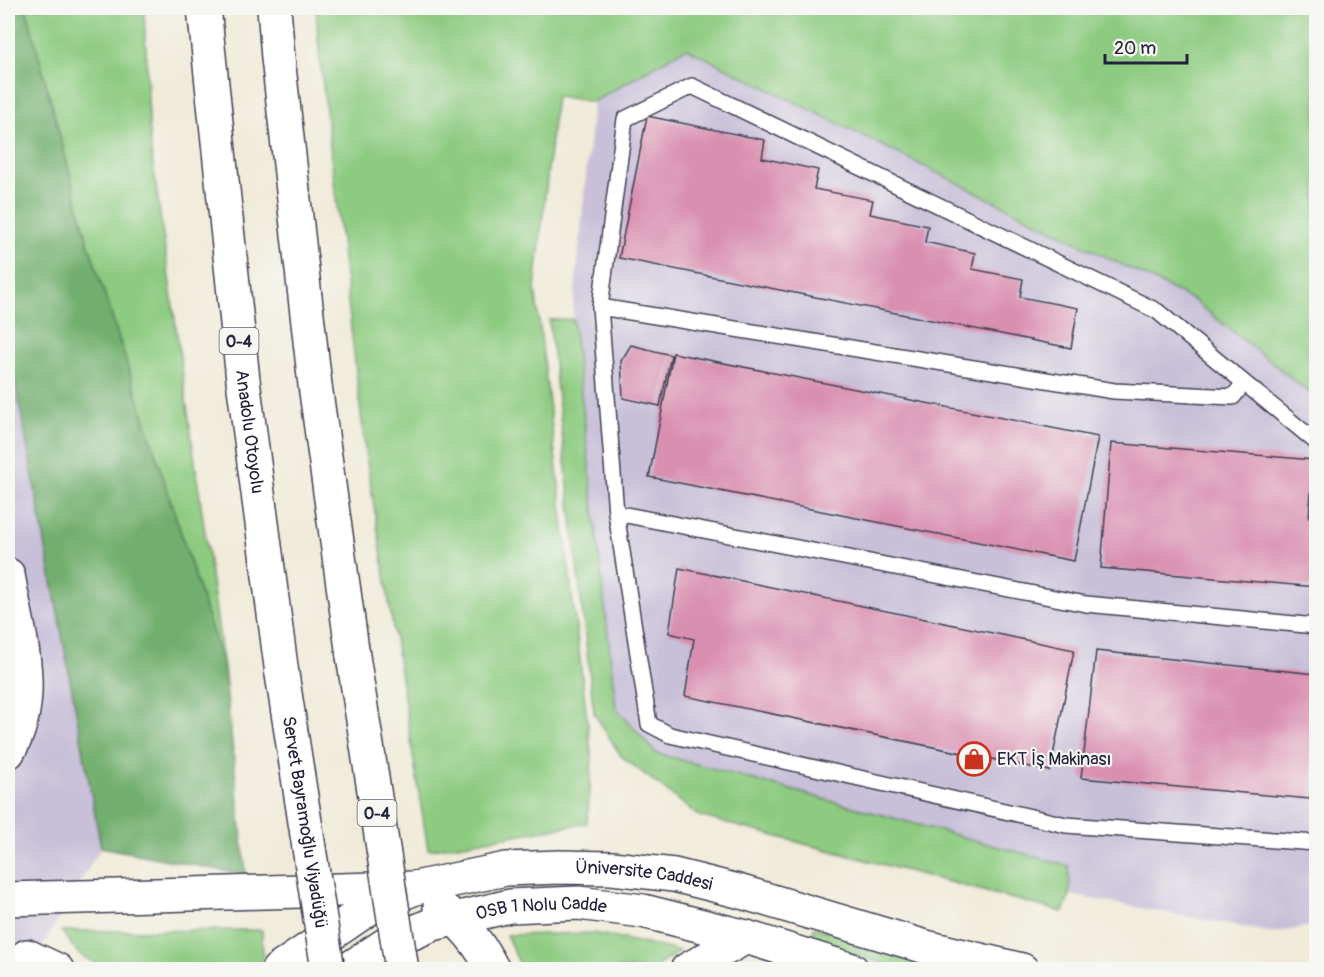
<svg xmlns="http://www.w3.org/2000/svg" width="1324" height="977" font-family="Pangolin,sans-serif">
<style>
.industrial{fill:#c8bfd8}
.green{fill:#8dcb80;stroke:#58765e;stroke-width:1.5}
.forest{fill:#72af6e;stroke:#4a6854;stroke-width:1.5}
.building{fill:#d98fb0}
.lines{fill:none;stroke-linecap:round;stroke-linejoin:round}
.service-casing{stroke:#414053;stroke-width:18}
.tertiary-casing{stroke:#414053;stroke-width:36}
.primary-casing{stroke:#414053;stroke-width:36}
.motorway-casing{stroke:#414053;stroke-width:36}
.service{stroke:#fff;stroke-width:15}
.tertiary{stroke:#fff;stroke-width:33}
.primary{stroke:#fff;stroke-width:33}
.motorway{stroke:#fff;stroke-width:33}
.motorway-bridge-casing{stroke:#414053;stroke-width:36;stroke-linecap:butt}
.motorway-bridge{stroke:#fff;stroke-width:33}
.labels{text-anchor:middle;stroke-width:4.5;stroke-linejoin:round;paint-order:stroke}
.shield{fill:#f6f6f2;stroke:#626272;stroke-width:1.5}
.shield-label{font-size:16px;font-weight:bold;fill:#22223b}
.street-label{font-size:18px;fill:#22223b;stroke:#f6f6f2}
.poi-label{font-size:18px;fill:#22223b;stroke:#f6f6f2;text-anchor:start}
</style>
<rect width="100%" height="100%" fill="#f6f6f2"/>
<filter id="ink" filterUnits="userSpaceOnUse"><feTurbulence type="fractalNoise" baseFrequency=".0167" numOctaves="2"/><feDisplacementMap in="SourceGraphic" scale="12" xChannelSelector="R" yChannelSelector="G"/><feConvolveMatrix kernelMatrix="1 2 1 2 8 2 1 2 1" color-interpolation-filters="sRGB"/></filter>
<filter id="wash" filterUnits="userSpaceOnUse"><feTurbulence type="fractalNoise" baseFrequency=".008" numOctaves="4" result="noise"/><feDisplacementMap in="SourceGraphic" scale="24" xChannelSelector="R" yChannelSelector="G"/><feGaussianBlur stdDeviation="1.35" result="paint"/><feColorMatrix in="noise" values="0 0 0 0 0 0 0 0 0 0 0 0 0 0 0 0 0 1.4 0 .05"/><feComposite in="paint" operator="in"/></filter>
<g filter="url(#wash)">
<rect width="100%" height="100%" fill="#f0ebd8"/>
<!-- industrial -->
<path class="industrial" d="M686,48L1193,300L1316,398V925L1274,933L1070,895L1068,866L656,753L616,708L573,312L593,102Z
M8,342L101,847L28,970L8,969Z"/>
<!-- green -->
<path class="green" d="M26,8H144L150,143L224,668L88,242Z
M316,8H1316V398L1193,300L686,48L593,102L556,96L535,287L592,760L587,823L428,850L365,449L319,51Z
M573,319L616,708L656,753L1069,866L1070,895L1063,912L699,816L621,756L594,713L549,320Z
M814,927L952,969H900L811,942Z
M262,930L263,964L256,970L104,969L79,954L61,931Z
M594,933L680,951L653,969H522L506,935Z"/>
<!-- forest -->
<path class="forest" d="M8,8H26L88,242L224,668L246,875L101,847L8,342Z"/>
<g id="blocks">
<!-- building -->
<path class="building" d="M647,116L765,140L762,158L818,170L814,189L873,200L870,214L928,226L925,242L975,253L972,269L1023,279L1020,297L1078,308L1071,348L619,258Z
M631,345L671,355L660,406L623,398L621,361Z
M673,353L1098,437L1074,561L649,477Z
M1111,443L1314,460L1309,517L1316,518V587L1101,568Z
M679,568L1074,650L1050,771L685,696L694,639L669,633Z
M1096,651L1316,674V726L1310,799L1081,778Z"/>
</g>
</g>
<g filter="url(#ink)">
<use href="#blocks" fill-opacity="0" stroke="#414053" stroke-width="1.5"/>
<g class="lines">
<!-- service casing -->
<g class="service-casing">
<path id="service" d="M600,307L1114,391L1233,397L1244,383
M1316,442L1157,311L692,86L625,119L600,307L616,513L649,724L670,735L1066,825L1316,843
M616,513L1086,604L1316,626"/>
</g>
<!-- tertiary casing -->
<g class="tertiary-casing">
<path id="tertiary" d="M8,575C18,632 41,698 8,752
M8,899L413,888"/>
</g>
<!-- primary casing -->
<g class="primary-casing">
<g id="primary">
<path d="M440,907C463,923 480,944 493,970"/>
<path d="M27,956L57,970"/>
<path id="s1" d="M278,970L372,906L415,888L506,869L559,867L612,868L674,875L738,891L926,947L1022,970"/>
<path id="s2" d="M347,970L385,945L433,924L510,906L578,903L643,911L746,937L852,970"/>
<path d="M687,970L746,937"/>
</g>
</g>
<!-- motorway casing -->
<g class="motorway-casing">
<g id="motorway">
<path id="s3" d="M204,8L243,380L282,674"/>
<path d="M274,8L278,58L315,385L353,656"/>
</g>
</g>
<!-- service -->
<use href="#service" class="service"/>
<!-- tertiary -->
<use href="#tertiary" class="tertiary"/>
<!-- primary -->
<use href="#primary" class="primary"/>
<!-- motorway -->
<use href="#motorway" class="motorway"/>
<!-- motorway-bridge casing -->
<g class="motorway-bridge-casing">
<g id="motorway-bridge">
<path d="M353,656L402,970"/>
<path id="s4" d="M282,674L328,970"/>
</g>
</g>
<!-- motorway-bridge -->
<use href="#motorway-bridge" class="motorway-bridge"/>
</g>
</g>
<!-- icons -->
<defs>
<g id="shop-ring" transform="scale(1.725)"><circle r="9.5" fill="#f6f6f2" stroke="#c8321e" stroke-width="1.5"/><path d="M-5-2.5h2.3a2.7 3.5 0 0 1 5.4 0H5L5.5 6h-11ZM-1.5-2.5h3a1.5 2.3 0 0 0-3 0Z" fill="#c8321e"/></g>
</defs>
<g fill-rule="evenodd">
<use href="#shop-ring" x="974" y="759"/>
</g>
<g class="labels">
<!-- shield labels -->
<g class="shield">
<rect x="219.5" y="328" width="39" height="26" rx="4.5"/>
<rect x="357.5" y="800" width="39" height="26" rx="4.5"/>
</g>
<g class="shield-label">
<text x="239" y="347">O-4</text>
<text x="377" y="819">O-4</text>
</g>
<!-- street labels -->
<g class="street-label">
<text dy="6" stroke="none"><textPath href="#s3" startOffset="426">Anadolu Otoyolu</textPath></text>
<text dy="6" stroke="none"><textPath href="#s4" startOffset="150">Servet Bayramoğlu Viyadüğü</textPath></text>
<text dy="6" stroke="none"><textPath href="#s1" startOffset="392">Üniversite Caddesi</textPath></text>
<text dy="6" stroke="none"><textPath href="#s2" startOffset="208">OSB 1 Nolu Cadde</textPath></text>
</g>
<!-- poi labels -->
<g class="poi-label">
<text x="997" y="765">EKT İş Makinası</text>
</g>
</g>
<!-- margin -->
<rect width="1324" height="977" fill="none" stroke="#f6f6f2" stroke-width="30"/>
<!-- scale -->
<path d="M1105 54v9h82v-9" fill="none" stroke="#22223b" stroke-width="3"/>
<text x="1114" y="54" font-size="18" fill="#22223b" stroke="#f6f6f2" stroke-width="4.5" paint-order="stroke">20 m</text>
</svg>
